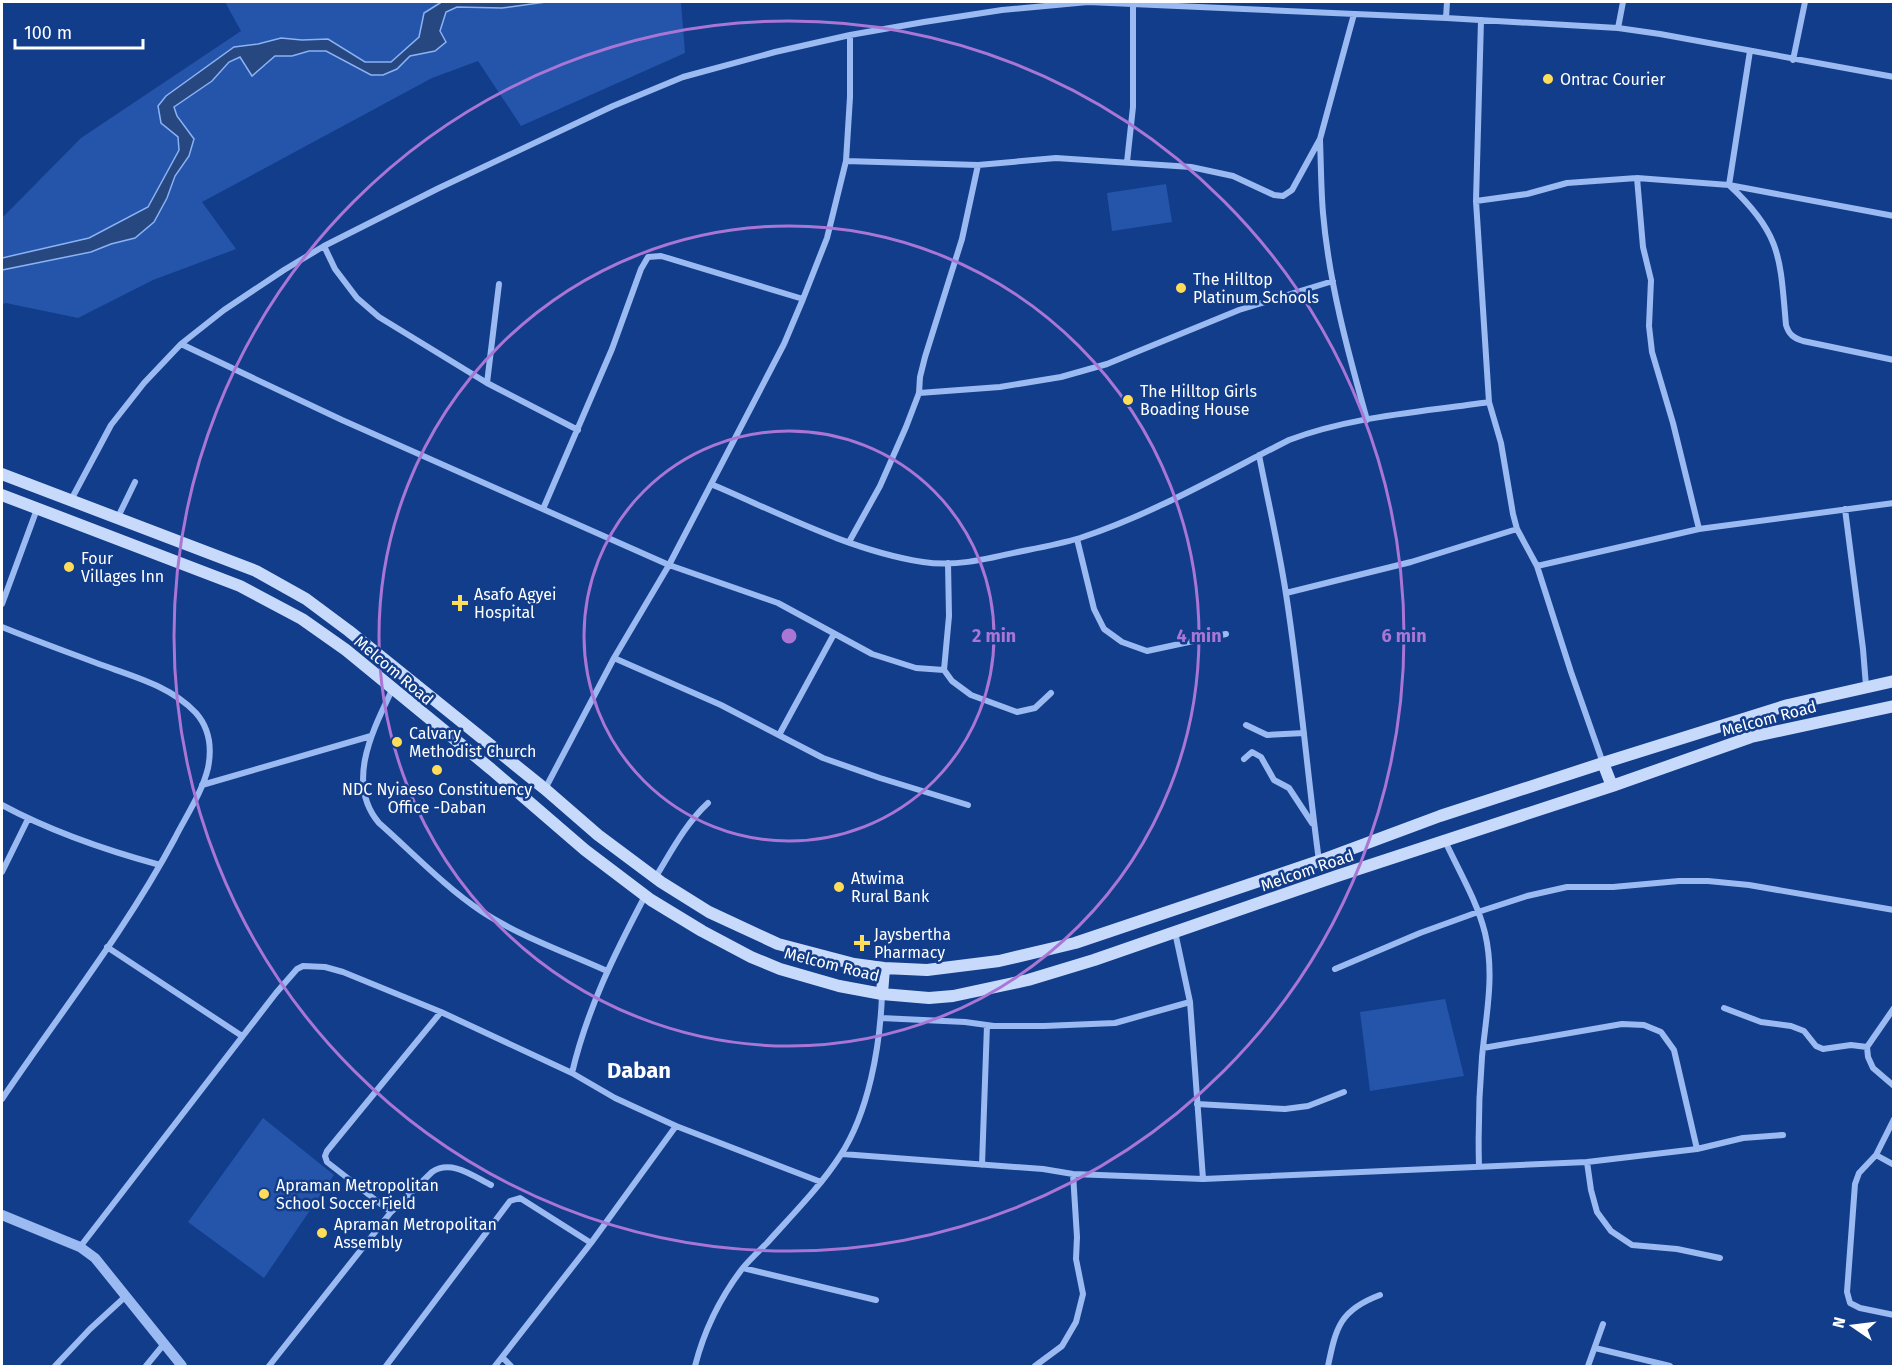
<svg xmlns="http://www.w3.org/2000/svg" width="1895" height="1368" font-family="'Fira Sans',sans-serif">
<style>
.green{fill:#2455aa}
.water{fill:#274781;stroke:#8bb3f4;stroke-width:1.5}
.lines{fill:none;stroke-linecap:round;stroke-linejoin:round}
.minor{stroke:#9abaf1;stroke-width:6}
.tertiary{stroke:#9abaf1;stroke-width:10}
.secondary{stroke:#c8dafb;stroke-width:12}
.ring{fill:none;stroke:#a976d5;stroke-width:3}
.poi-dot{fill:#ffdd59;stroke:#123d8b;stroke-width:2}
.labels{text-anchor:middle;stroke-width:5;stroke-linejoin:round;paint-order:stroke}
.poi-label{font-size:16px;fill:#fff;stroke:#123d8b;text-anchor:start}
.street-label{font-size:16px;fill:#fff;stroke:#123d8b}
.district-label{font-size:22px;font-weight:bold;fill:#fff;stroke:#123d8b}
.centre{fill:#a976d5;stroke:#123d8b;stroke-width:3}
.ring-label{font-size:18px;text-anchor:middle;font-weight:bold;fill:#a976d5;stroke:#123d8b;stroke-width:5;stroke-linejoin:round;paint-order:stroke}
</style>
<rect width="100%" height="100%" fill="#123d8b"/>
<!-- green -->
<path class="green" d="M225,2L441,3L424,13L419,37L391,62H366L328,39L302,40L281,38L247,46L198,73L166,96L158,106L161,123L179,137V149L148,207L89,238L2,258V218L81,138L241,31Z
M546,2H681L685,53L521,126L478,61L432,78L202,202L236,249L153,280L78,318L6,303L2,304V270L91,252L111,244L135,238L167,198L175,176L189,156L194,139L177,116L174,107L212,81L229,62L240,57L245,67L266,65L275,56C292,56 307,49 323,51C336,52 359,69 371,75L397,69L410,56L435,51L445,42L440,31L445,12L457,7L502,8Z
M1166,184L1172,222L1112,231L1107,193Z
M1445,999L1464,1076L1370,1091L1360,1012Z
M263,1118L334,1175L264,1278L188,1222Z"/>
<!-- water -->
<path class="water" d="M439,2H546L502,8L457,7L446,12L440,31L446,42L435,51L410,56L397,69L383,75H371L326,51H309L292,56H275L252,76L240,57L229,62L212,81L174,107L177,116L194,139L189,156L175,176L167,198L154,222L135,238L111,244L91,252L2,270V258L89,238L148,207L179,150L178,137L161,123L158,106L166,96L234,47L258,44L281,38L302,40L328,39L365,62H391L419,37L424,13L440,3Z"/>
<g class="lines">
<!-- minor -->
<path class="minor" d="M1446,18L1447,2
M1481,20L1476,201L1489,402L1501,443L1513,514L1517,529L1537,566L1571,672L1603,763
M1618,28L1623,2
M1750,51L1729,185C1782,234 1780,258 1786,325C1789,335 1794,338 1803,341L1894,360
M1793,60L1805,2
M1320,140C1321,165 1321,189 1323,213C1329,283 1348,352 1367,420
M846,161L978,165L1056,158L1191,167L1233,176L1274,195L1283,196L1292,190L1320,139L1354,14
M1127,162L1133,107V4
M1637,178L1643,247L1651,280L1649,326L1652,352L1673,423L1699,529
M1476,201L1527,194L1567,183L1637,178L1729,185L1894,216
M324,246L335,269L357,298L379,317L487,383L578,430
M181,344L342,420L669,565L778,603L872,654L916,668L944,670
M487,383L499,284
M919,393L1000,387L1061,377L1107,364L1239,310L1333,281
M1259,455C1268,501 1279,548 1286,594C1300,683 1307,772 1319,861
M711,484C779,513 851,551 923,562C955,567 987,559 1018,552C1038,548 1060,544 1080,538C1153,514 1220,475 1289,440C1352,416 1423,412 1489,402
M71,500L111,425L144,383L181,344L224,310L284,270L324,246L439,188L613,106L683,77L775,52L850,35L924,22L1002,10L1088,2L1446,18L1618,28L1660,34L1894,77
M543,509L612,349L641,269L648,257L661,256L803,299
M1845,509L1863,649L1866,686
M118,517L135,482
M1077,539L1094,609L1104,629L1122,642L1147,651L1226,634
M849,542L880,486L906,427L919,393L920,377L925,357L962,239L978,165
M948,563L949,616L944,670L952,681L971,695L1017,712L1035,708L1051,693
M1537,566L1699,529L1894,503
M1286,593L1411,562L1517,529
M2,604L37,509
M2,627C34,640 67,652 99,664C132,676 171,686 196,713C210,729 212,748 208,768C202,793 186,816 175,838C126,930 60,1013 2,1099
M614,658L721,705L823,758L880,778L968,805
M392,690C373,730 345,783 379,823C412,852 444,886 481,911C519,936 565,952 607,971
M1246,725L1267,735L1304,733
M779,735L834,634
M1244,759L1252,752L1261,757L1274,780L1289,788L1312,823
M202,785L371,736
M545,789L614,658L669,565L784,344L803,299L827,238L846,161L850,97V35
M2,805C52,832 105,850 160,865
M1445,841C1459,871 1477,901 1485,933C1495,975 1486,1015 1482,1057C1479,1094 1478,1130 1479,1167
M2,872L28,819
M655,878C671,852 686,823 708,803
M1175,932L1190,1002L1203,1179
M107,947L242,1036
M1335,969L1420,933L1478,912L1527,896L1567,887H1613L1679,881H1708L1749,885L1894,910
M1724,1008L1761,1022L1791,1026L1804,1031L1816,1046L1823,1049L1851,1045L1867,1047
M1894,1008L1867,1047L1868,1057L1873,1068L1894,1086
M881,1018L965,1022L994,1026H1044L1115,1023L1190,1002
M1483,1048L1622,1024L1644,1025L1661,1032L1674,1050L1697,1149
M572,1073C587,1009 615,953 645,896
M1197,1104L1285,1109L1308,1106L1344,1092
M1894,1119L1876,1155L1859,1173L1855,1184L1847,1292L1850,1303L1860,1308L1894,1315
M842,1154L1043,1169L1073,1174L1203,1179L1587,1162L1697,1149L1743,1138L1783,1135
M1876,1155L1894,1165
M1587,1162L1591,1190L1597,1212L1611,1231L1632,1245L1677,1249L1720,1258
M982,1165L987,1025
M391,1212L327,1162L325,1156L327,1151L441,1012
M80,1247L276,993L297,969L303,966L325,967L343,972L441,1012L572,1073L615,1098L676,1126L821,1182
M743,1268L876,1300
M1595,1348L1670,1366
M502,1357L511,1366
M55,1366L90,1329L126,1296
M146,1366L164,1344
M269,1366L391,1212L432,1172C451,1159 473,1176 491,1185
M386,1366L510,1201L520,1198L591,1243
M495,1366L591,1243L676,1126
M695,1366C704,1331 720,1298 742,1269C749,1260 759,1251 767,1243C792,1215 820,1187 840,1156C869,1112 880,1046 882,995
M1035,1366L1062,1346L1076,1322L1083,1294L1076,1259L1077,1237L1073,1174
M1328,1366C1336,1327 1340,1310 1380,1295
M1588,1366L1603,1324"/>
<!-- tertiary -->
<path class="tertiary" d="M2,1215L80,1247L95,1258L182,1366"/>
<!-- secondary -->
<path class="secondary" d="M2,474L256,571L306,599L349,631L545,789L598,835L661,882L709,912L778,944L854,964L884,968L927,970L999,961L1075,943L1319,861L1440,816L1603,763L1788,705L1894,681
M2,495L240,586L302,619L346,650L491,769L585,850L651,900L702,931L751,957L780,969L839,986L882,994L929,998L953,996L1028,980L1094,960L1337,876L1612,786L1751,737L1894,706
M1603,763L1612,786
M882,994L884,968"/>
</g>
<!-- distance rings -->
<g class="ring">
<circle cx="789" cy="636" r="205"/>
<circle cx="789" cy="636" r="410"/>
<circle cx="789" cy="636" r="615"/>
</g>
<!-- markers -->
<g class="poi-dot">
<circle cx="1548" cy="79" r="6"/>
<circle cx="1181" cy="288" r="6"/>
<circle cx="1128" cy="400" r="6"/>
<circle cx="69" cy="567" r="6"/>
<path d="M457 594h6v6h6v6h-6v6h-6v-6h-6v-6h6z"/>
<circle cx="397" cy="742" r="6"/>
<circle cx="437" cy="770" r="6"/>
<circle cx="839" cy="887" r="6"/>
<path d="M859 934h6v6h6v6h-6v6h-6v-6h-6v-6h6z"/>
<circle cx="264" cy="1194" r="6"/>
<circle cx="322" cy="1233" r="6"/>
</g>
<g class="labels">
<!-- poi labels -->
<g class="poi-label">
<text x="1560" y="85">Ontrac Courier</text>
<text x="1193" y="285">The Hilltop<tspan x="1193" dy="18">Platinum Schools</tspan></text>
<text x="1140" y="397">The Hilltop Girls<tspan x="1140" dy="18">Boading House</tspan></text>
<text x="81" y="564">Four<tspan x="81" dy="18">Villages Inn</tspan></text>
<text x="474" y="600">Asafo Agyei<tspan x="474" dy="18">Hospital</tspan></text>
<text x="409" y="739">Calvary<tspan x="409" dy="18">Methodist Church</tspan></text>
<text x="437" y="795" text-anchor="middle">NDC Nyiaeso Constituency<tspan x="437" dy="18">Office -Daban</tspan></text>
<text x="851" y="884">Atwima<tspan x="851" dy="18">Rural Bank</tspan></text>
<text x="874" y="940">Jaysbertha<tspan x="874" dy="18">Pharmacy</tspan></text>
<text x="276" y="1191">Apraman Metropolitan<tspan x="276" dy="18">School Soccer Field</tspan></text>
<text x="334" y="1230">Apraman Metropolitan<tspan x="334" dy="18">Assembly</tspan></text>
</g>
<!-- street labels -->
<g class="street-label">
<text transform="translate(394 670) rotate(40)" y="6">Melcom Road</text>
<text transform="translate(1769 718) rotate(-15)" y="6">Melcom Road</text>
<text transform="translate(1307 870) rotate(-19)" y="6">Melcom Road</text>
<text transform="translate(832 964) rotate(14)" y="6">Melcom Road</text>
</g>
<!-- district labels -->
<g class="district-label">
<text x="639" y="1078">Daban</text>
</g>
</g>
<circle cx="789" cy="636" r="9" class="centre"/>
<g class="ring-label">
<text x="994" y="642">2 min</text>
<text x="1199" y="642">4 min</text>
<text x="1404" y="642">6 min</text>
</g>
<!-- border -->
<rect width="1895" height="1368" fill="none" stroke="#ffffff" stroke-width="6"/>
<!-- north arrow -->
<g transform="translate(1853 1326) rotate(284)" stroke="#123d8b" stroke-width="4.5" paint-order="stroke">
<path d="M0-4.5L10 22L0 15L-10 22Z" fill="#ffffff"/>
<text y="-9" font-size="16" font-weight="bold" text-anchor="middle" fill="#ffffff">N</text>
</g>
<!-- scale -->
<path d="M15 39v9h128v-9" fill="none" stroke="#ffffff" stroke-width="3"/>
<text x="24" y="39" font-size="18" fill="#ffffff" stroke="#123d8b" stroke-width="4.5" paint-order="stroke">100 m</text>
</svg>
